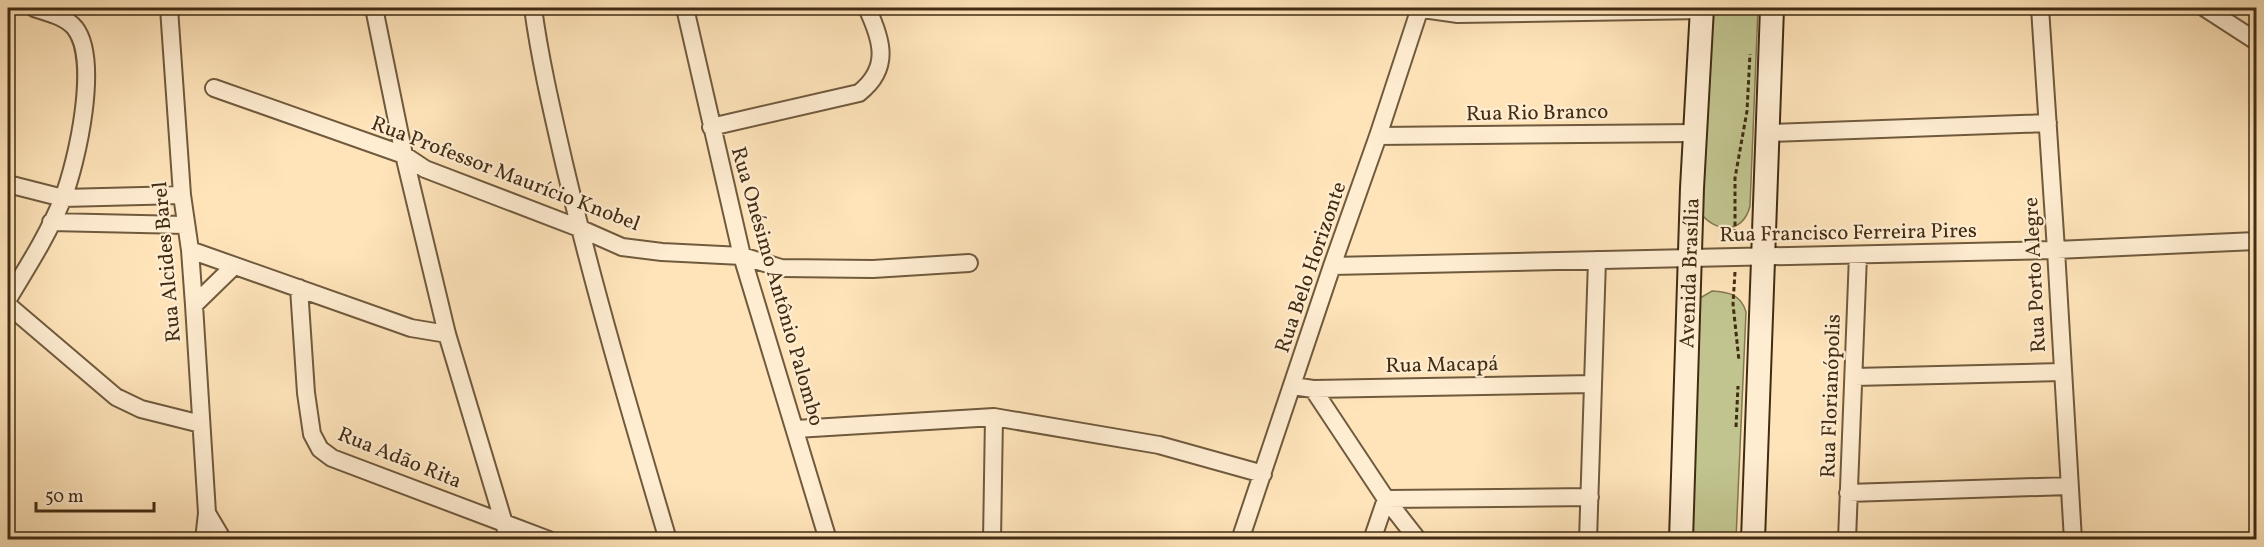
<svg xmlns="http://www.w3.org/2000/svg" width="2264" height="547" font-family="Vollkorn,serif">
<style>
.green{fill:#c1c48f;stroke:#817851;stroke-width:1.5}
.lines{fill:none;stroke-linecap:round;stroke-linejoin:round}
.minor-casing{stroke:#705a3d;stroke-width:20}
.secondary-casing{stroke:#412c13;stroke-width:26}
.path{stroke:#412c13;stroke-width:3;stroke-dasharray:4.5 3;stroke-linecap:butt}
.minor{stroke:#ffedd2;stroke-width:16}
.secondary{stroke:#ffedd2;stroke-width:22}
.labels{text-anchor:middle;stroke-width:4.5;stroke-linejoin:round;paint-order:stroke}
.street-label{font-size:21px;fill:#412c13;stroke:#ffedd2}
</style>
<rect width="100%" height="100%" fill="#ffe4ba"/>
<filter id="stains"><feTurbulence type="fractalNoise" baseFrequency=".00333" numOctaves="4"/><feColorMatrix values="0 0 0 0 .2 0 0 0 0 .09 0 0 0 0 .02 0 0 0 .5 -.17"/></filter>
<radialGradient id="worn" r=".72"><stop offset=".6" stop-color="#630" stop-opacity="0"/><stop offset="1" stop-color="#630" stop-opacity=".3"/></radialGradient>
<!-- green -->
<path class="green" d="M1705,8H1758L1750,206C1743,235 1714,233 1699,211Z
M1712,291C1728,292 1741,294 1746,312L1736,539L1685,540L1695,309L1700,298Z"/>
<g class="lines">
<!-- minor casing -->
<g class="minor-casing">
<path id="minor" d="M169,8L182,195L190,250L194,305L207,513L204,540
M374,8L404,155L447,334L509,540
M533,8C540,60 552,111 564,163C594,290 631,415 668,540
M685,8L742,256L828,540
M1416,8L1458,14L1703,10
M2040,8L2056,250L2073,540
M2205,8L2256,41
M214,88L404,155L425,169L579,228L622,247L662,252L742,256L781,268L873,269L969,263
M711,127L859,93C891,68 882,40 867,8
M1768,133L2048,123
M1378,136L1696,133
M8,184L63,198L182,195
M51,222L185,225
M190,250L411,328L447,334
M1332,266L2056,250L2256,241
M299,288L306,393L312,434L320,449L332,458L549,540
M8,299C28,266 49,233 63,198C77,162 100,60 75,28C65,16 48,13 34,8
M8,305L116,397L141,409L201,424
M194,305L234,266
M1854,377L2062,372
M1293,386L1313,389L1592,384
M1313,389L1386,499L1418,540
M796,429L994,417L1159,445L1263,474
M1848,493L2069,486
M207,513L223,540
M992,540L994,417
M1240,540L1332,266L1378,136L1420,8
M1372,540L1386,499L1590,497
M1588,540L1597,260
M1847,540L1858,255"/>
</g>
<!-- secondary casing -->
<g class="secondary-casing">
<path id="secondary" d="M1681,540L1692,188L1702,8
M1753,540L1772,8"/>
</g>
<!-- path -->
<path class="path" d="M1735,241V178L1747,111L1750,54
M1735,272L1733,304L1739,361
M1736,427L1738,386"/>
<!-- minor -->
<use href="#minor" class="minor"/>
<!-- secondary -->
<use href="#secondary" class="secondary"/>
</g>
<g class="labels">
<!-- street labels -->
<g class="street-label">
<text transform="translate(1537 112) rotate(-1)" y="7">Rua Rio Branco</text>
<text transform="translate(506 173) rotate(21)" y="7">Rua Professor Maurício Knobel</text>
<text transform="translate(1848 232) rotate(-1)" y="7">Rua Francisco Ferreira Pires</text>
<text transform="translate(166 262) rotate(-95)" y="7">Rua Alcides Barel</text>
<text transform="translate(1310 267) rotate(-71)" y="7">Rua Belo Horizonte</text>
<text transform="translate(1689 273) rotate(-88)" y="7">Avenida Brasília</text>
<text transform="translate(2034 275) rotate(-93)" y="7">Rua Porto Alegre</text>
<text transform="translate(778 286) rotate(74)" y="7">Rua Onésimo Antônio Palombo</text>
<text transform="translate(1442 364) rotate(-1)" y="7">Rua Macapá</text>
<text transform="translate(1830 396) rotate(-88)" y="7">Rua Florianópolis</text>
<text transform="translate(400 457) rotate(22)" y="7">Rua Adão Rita</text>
</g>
</g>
<!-- margin -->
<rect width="2264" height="547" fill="none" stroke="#ffe4ba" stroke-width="30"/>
<rect x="9" y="9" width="2246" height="529" fill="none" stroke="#412c13" stroke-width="3"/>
<rect x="15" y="15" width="2234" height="517" fill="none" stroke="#412c13" stroke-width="1.5"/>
<!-- scale -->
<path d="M36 502v9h118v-9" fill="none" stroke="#412c13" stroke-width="3"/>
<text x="45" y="502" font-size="18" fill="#412c13" stroke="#ffedd2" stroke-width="4.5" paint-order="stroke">50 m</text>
<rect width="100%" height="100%" filter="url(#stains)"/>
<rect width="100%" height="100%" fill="url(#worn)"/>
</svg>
